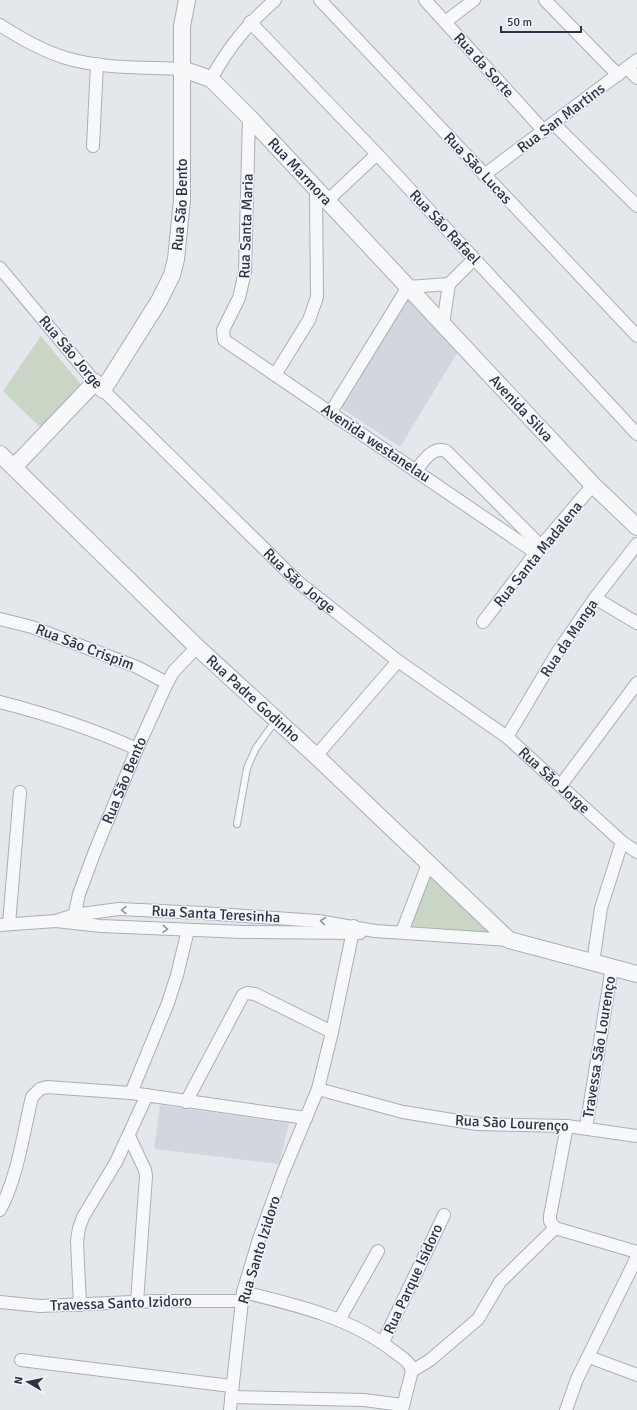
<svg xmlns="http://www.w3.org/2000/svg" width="637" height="1410" font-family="Signika,sans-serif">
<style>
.built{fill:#d2d6de}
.green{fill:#c9d6c5}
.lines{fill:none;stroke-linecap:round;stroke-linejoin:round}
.service-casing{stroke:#a9aeb7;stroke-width:8}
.minor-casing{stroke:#a9aeb7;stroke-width:14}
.tertiary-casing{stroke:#a9aeb7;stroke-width:18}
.service{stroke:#f7f8fa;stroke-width:6}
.minor{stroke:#f7f8fa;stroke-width:12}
.tertiary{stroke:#f7f8fa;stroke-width:16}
.oneway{stroke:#9196a0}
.labels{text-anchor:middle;stroke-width:3;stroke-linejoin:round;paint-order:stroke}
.street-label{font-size:15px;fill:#2b3445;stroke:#f4f6f9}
</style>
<rect width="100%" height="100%" fill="#e4e7ec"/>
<!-- built -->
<path class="built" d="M407,298L459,350L400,447L340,407Z
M160,1105L289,1123L279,1164L154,1149Z"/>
<!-- green -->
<path class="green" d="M41,336L82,386L40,427L3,391Z
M429,869L498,936L408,930Z"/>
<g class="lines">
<!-- service casing -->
<g class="service-casing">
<path id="service" d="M237,824L247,768L256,748L276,720"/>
</g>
<!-- minor casing -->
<g class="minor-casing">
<g id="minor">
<path d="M320,0L637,336"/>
<path d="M425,0L543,130"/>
<path d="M545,0L618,75"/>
<path d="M250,22L377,154L637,434"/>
<path d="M445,22L474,0"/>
<path d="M0,25C20,38 43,51 66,58C102,69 144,67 182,69"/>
<path d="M627,68L637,78"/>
<path d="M211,79C230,45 246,26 275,0"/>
<path d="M249,117L245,272L239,298L223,330L224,340L536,553"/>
<path d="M553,123L637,206"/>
<path d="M93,146L97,64"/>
<path d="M484,175L637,60"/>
<path d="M327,201L377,154"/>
<path d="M0,268L95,382"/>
<path d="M449,284L474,259"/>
<path d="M275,375L309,320L317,297L316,189"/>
<path id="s1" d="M103,390L298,582L398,661L507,737L622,842L637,852"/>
<path d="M331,412L408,287L449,284L443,324"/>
<path d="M416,470C424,461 432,446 446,451L541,546"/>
<path d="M595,598L637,623"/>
<path d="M0,619L32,627L137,667L167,683"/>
<path d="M483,622L541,546L593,485"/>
<path d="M0,702C47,714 93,729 137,749"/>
<path d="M507,737L557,653L595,598L637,544"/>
<path d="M316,756L398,661"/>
<path d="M561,785L637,683"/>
<path d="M56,921L74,915L119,909L203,913L318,921L375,931L509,940"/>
<path id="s2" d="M73,922L79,894L95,851L137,749L167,683L174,671L197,647"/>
<path d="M9,924L20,792"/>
<path d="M0,925L56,921L101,926L243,932L360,933"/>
<path d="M402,932L428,864"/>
<path d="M593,963L601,908L622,842"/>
<path d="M318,1089L403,1112L477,1124L567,1126L637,1136"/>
<path d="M131,1093L168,1003L177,975L188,930"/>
<path d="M186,1102L243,995L247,993L255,994L332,1032"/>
<path d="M586,1128L612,967"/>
<path d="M129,1136L145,1170L146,1176L137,1302"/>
<path d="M0,1210C18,1176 23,1134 32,1097L40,1089L47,1087L131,1093L306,1118"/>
<path d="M555,1228L550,1221V1216L567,1126"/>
<path d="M555,1228L637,1252"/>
<path d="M243,1292C297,1305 352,1318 396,1353C403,1358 410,1362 412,1371"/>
<path d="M0,1302L40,1306L157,1301H241"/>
<path d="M80,1305L77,1241L79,1228L83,1217L116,1162L147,1095"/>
<path d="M339,1320L378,1251"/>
<path d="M383,1342L444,1215"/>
<path d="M589,1357L637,1375"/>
<path d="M21,1360L231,1386"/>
<path d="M412,1371L430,1360L478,1319L500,1282L555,1228"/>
<path d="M231,1397L364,1400L402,1405"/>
<path d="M230,1410L243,1292L259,1239L282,1175L318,1089L332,1032L354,926"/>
<path d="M402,1410L412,1371"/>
<path d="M566,1410L577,1379L637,1257"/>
</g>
</g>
<!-- tertiary casing -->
<g class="tertiary-casing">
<g id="tertiary">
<path id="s3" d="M182,69L211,79L249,117L593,485L637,527"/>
<path id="s4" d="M0,454L197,647L316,756L509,940L637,974"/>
<path id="s5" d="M14,467L95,382L103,390L159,301L172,275L176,259L182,200V26L187,0"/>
</g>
</g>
<!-- service -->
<use href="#service" class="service"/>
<!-- minor -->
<use href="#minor" class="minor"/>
<!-- tertiary -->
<use href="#tertiary" class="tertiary"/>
</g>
<!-- one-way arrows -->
<defs><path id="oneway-chevron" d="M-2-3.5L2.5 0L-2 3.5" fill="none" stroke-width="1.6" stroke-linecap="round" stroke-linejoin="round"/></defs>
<g class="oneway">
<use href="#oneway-chevron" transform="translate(124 910) rotate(-179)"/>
<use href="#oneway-chevron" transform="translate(323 921) rotate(-172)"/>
<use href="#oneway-chevron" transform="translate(165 929) rotate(3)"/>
</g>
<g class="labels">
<!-- street labels -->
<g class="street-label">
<text transform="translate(484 65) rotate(48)" y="5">Rua da Sorte</text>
<text transform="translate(561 118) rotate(-37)" y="5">Rua San Martins</text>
<text transform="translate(478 168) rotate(47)" y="5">Rua São Lucas</text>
<text dy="5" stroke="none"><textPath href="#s3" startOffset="159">Rua Marmora</textPath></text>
<text dy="5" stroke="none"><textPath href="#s5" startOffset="334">Rua São Bento</textPath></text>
<text transform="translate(246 226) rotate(-88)" y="5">Rua Santa Maria</text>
<text transform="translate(445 227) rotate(47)" y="5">Rua São Rafael</text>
<text transform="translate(71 352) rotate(50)" y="5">Rua São Jorge</text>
<text dy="5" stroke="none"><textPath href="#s3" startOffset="483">Avenida Silva</textPath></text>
<text transform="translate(376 443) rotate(34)" y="5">Avenida westanelau</text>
<text transform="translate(538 554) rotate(-51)" y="5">Rua Santa Madalena</text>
<text dy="5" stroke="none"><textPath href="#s1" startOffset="274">Rua São Jorge</textPath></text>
<text transform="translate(569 638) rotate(-56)" y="5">Rua da Manga</text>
<text transform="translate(85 647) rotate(21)" y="5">Rua São Crispim</text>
<text dy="5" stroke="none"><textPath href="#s4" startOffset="352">Rua Padre Godinho</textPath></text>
<text dy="5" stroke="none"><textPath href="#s2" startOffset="151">Rua São Bento</textPath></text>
<text dy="5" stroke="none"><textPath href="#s1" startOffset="598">Rua São Jorge</textPath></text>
<text transform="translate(216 914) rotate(3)" y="5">Rua Santa Teresinha</text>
<text transform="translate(599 1047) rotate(-81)" y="5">Travessa São Lourenço</text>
<text transform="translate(512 1123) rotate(3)" y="5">Rua São Lourenço</text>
<text transform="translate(259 1250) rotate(-73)" y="5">Rua Santo Izidoro</text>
<text transform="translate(413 1279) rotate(-65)" y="5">Rua Parque Isidoro</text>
<text transform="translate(121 1303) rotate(-2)" y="5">Travessa Santo Izidoro</text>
</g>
</g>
<!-- north arrow -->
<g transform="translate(28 1382) rotate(279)" stroke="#f4f6f9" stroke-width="3" paint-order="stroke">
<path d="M0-3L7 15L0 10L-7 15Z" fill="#2b3445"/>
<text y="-6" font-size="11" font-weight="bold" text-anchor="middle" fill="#2b3445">N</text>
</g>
<!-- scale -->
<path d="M501 26v6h80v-6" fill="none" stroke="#2b3445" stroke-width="2"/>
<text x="507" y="26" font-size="12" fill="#2b3445" stroke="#f4f6f9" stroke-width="3" paint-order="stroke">50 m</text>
</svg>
